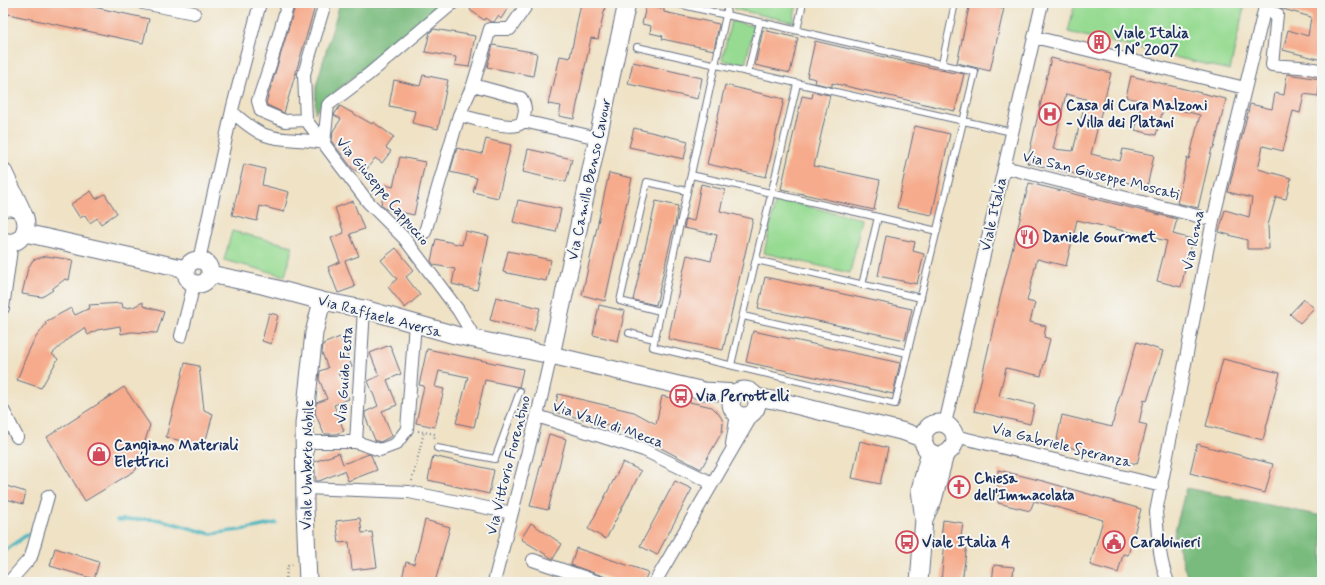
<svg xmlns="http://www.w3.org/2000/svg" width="1325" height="585" font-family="Mynerve,sans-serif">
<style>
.green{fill:#97db93;stroke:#598578}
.forest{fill:#79bb7d;stroke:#4a756e}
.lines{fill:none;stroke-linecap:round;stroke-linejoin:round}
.stream{stroke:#46b5c0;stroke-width:3.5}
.building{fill:#f6ab8c;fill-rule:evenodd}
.lane-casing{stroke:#656e82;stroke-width:8}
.street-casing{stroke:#656e82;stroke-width:14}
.secondary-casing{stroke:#656e82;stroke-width:19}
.path{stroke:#656e82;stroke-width:2;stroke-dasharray:1 3;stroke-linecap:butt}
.lane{stroke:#fff;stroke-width:6}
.street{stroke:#fff;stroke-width:12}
.secondary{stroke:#fff;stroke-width:17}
.labels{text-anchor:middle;stroke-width:4;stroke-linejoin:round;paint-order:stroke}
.poi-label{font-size:15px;font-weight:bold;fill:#1b2f5e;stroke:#f6f6f2;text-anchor:start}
.street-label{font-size:15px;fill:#1b2f5e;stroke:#f6f6f2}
</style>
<rect width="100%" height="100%" fill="#f6f6f2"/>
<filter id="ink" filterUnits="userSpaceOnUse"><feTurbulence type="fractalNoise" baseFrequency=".025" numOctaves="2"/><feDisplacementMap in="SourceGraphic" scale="8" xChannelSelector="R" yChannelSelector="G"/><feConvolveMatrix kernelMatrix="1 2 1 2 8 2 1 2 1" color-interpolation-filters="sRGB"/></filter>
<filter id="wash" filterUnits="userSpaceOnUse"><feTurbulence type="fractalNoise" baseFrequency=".012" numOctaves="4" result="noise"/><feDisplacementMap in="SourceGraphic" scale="16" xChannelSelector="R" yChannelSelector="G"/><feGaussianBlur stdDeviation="0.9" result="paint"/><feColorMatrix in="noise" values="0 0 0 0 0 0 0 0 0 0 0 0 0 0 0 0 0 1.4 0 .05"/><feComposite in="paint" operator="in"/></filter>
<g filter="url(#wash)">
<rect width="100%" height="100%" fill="#efe2c5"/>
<!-- green -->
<path class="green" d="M735,3H797L793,22L734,9Z
M1075,3H1245L1230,70L1068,32Z
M731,21L754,26L745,65L722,60Z
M776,199L862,219L850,273L764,253Z
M232,231L293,246L285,276L224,260Z"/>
<!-- forest -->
<path class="forest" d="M340,3H445L324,101L315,113L316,86Z
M1186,488L1322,516V582H1189L1174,535Z"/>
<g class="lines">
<!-- stream -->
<path class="stream" d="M117,520L151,519L161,520L211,534L253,528L276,523
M3,552L28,534"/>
</g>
<g id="blocks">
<!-- building -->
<path class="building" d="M3,3H75L149,19L143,43L3,13Z
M296,3H316L284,113L267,105L266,103Z
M474,3H511L501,19L498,16L494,22H491L485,18L484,20L470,10Z
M581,3H606L598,39L591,38L574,119L559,116L561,106L548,104L552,86L553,87L560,56L570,58Z
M970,3H990L989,5L1004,8L990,71L957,63Z
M1273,3H1322V60L1283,50L1288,30L1308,36L1311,17L1283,9L1273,5Z
M646,6L664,9V12L719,24L714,50L662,39L663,36L650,33L651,26L642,24Z
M434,29L475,36L469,67L455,65L456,57L425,52L430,32Z
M763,30L798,38L790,73L755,65Z
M1093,34L1109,39L1107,47L1090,43Z
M815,41L954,73L955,72L964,74L955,111L832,83V87L815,83L816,79L807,77Z
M493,45L537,53L533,76L487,67Z
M1051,58L1111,73L1091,154L1120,161L1123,149L1154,155L1147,187L1107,178L1106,181L1027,163ZM1066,94L1086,99L1073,151L1053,149Z
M633,62L702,78L698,99L628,84Z
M1287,74L1320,79L1318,96L1304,94L1300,113L1293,111L1283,151L1263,146L1258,169L1291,178L1286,199L1276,197L1268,225L1269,249H1247V240L1219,232L1225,210L1249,217L1252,198L1228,192L1250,104L1272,109L1275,93L1284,95Z
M423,75L448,80L438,129L412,123L415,111L389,106L394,80L420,86Z
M1131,76L1226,99L1214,148H1212L1198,208L1177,203L1187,158L1189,159L1200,115L1164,106L1156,135L1135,130L1142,101L1126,97Z
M725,85L784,99L766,177L707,164Z
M813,92L830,95L814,166L880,180L874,210L781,189L802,96L812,98Z
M340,106L372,124L373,122L394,137L386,148L391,151L382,163L375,158L363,174L353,169L332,142L333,131L341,119L334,115Z
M915,126L950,134L932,215L897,208Z
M634,128L688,141L684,159L629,147Z
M486,139L511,145L498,198L473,192L477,178L450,172L457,148L482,154Z
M528,149L572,159L566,182L523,172Z
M400,157L425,162L414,215L386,209L381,205L385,185L393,187Z
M244,164L265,169L262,185L289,192L284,212L260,206L257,221L232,215Z
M609,173L632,178L605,301L582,295Z
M1029,183L1177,219L1173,234L1192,239L1181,287L1157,281L1167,241L1077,220L1066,266L1037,259L1027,301L1035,303L1030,322L1046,326L1044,337L1050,339L1041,376L1006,368L999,396L1035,405L1030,424L974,411L1000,298Z
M701,184L725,190L720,211L753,219L723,350L668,339L687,255L711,261L717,235L684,228L686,219L694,221Z
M91,191L96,199L105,194L117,213L101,224L97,218L90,223L85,215L80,218L71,204Z
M518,200L561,209L556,232L513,222Z
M353,201L364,229L350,234L359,256L345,261L355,287L338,293L328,267L340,262L331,238L344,233L335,208Z
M656,201L678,206L675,226H674L656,305L633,300Z
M465,231L489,236L477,290L452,284L455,269L434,265L431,261L436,239L462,245Z
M886,236L915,242L913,251L924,254L917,284L878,276Z
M396,248L414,270L406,277L420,295L405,308L388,287L397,279L381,260Z
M508,251L551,260L546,281L503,272Z
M46,256L73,260L69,280L65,279L52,289L53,290L42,297L22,294L28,268L33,260Z
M765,277L912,309L905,340L758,308Z
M496,297L540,308L534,331L490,320Z
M1304,299L1314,308L1300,323L1290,314Z
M143,302V306L164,312L157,333L131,332L121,334L120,326L97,330L88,335L84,328L69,338L52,354L58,359L41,388L17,380L26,357L34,340L46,324L45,322L71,308L75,315L90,308L89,305L122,303L123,308L133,307Z
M599,305L625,311L618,341L593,335Z
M269,313L278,315L271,344L262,341Z
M753,331L900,363L893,394L746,362Z
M340,337L352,367L338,373L349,399L334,405L344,431L336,434H324L315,413L316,403L327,399L319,379L320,371L328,368L322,353L323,344Z
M1137,342L1163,351L1147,401L1144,400L1139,423L1147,425L1137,464L1056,444L1062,415L1112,427L1117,405Z
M390,345L401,374L387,380L397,405L382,411L392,436L380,442L375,440L365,416V412L378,406L368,381L379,376L370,353Z
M427,349L523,369L519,387L485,380L474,427L456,423L468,377L439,371L435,387L444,389L435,427L416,423L424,386L419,385Z
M1223,359L1280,373L1263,440L1206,426Z
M185,363L199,366L204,410L213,414L204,447L166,437Z
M124,387L150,425L136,470L85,501L47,437Z
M558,394L634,412L656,424L662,396L712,407L718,413L722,419L723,424L722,432L701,469L636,435L637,432L554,412Z
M549,434L566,439L548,510L530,506Z
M860,441L888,448L880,484L852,478Z
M1197,444L1273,464L1265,493L1190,473Z
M339,453L343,464L369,454L371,455L377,470L348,481L344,471L319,481H316L314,462Z
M433,456L494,470L489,494L428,480Z
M623,462L641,471L606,539L588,529Z
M998,470L1043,481L1141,509L1128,555L1123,554L1118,573L1090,565L1103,520L1034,501L1030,511L998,503Z
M675,481L692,489L657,555L640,546Z
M3,485L26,492L23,504L3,498Z
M360,518L362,533L372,532L377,567L352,570L349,542L339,543L336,521Z
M425,520L450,527L435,582H401L406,562L414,564Z
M943,520L963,523L960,544L967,545L962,582H941L945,541L941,540Z
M531,523L562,544L553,559L521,539Z
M55,548L99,562L94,579L50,566Z
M576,548L648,572L644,582H620L571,565Z
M994,565L1014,567L1012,582H992Z"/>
</g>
</g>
<g filter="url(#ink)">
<use href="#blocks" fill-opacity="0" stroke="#656e82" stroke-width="1"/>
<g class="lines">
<!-- lane casing -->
<g class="lane-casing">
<path id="lane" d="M674,3L726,15L728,3
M797,30L803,3
M637,47L1012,132
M942,64L955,3
M748,72L760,22L726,15L653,347L895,404L975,72L760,22
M691,175L878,217
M756,260L921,298
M862,285L878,217L937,231
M660,311L620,301L647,182L687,191
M743,316L907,353
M629,333L654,339
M731,365L797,84
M437,448L495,459L520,391"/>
</g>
<!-- street casing -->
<g class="street-casing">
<path id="street" d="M143,3L194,13
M288,3L271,62L258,101L261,111L285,121L306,120
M1265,11L1277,14L1272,65C1289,67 1306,66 1322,71
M1034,37L1245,88
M473,85L521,98C525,104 526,109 524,115C523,120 522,124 517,125C508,129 471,118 459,115Z
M473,85L490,29H510L528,3
M232,112C242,120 252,130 265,135C283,142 305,138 324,143
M306,120L368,202L404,238L458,310L476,340
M306,120L304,74L325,3
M523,121L598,138
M324,143L328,105L369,74L453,3
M1004,167L1213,220
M425,232L459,115
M199,260L233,106L260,3
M3,308L12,242
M181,336L194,284
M3,410L17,437
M537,416L644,450L712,483
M945,424L1042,3
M955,436L1162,486
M304,442H356L364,309
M356,442L380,450L396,444L407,429L415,323
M732,444L737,414
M305,488L409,492L512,513
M533,560L598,582
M9,582L31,557L48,496
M494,582L537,416L551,355
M655,582L754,412
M1168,582C1159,560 1158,535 1156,512L1213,220L1266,3"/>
</g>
<!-- secondary casing -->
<g class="secondary-casing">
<path id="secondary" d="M3,171L23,213
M3,208C36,200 31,251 3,241
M25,233L186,269
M186 272a12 12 0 1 1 24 0a12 12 0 1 1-24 0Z
M210,274L262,285L322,301L364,309L455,335L551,355L704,391L736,393
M551,355L627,3
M731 403a13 13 0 1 1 26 0a13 13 0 1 1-26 0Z
M756,397L779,401L905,432L924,439
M923 439a16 16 0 1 1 32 0a16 16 0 1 1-32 0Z
M924,519L933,500L945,454
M308,582L305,509L304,424L314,333L322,301
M919,582L924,519L920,490L930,452"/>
</g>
<!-- path -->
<path class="path" d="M418,431L435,434L434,440
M412,481L424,432
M285,582L288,566L294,564"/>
<!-- lane -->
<use href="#lane" class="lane"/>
<!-- street -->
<use href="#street" class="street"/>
<!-- secondary -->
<use href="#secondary" class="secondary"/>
</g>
</g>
<!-- icons -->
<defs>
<g id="building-ring" transform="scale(1.15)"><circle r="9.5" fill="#f6f6f2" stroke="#d1495b" stroke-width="1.5"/><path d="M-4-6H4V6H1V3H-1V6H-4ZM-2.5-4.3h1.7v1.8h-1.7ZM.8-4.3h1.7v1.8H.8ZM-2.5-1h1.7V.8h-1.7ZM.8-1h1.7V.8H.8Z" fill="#d1495b"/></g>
<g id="hospital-ring" transform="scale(1.15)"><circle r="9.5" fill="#f6f6f2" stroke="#d1495b" stroke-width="1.5"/><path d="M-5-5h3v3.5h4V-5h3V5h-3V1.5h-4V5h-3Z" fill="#d1495b"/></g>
<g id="restaurant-ring" transform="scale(1.15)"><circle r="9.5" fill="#f6f6f2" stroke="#d1495b" stroke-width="1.5"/><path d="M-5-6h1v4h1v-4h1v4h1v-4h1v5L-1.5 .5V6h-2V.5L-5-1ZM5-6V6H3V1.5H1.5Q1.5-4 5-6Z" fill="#d1495b"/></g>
<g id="bus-ring" transform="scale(1.15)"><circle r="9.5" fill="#f6f6f2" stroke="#d1495b" stroke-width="1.5"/><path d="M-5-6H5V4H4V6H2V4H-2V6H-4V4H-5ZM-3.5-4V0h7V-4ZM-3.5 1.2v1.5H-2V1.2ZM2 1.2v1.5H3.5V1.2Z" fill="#d1495b"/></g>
<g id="shop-ring" transform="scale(1.15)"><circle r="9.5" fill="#f6f6f2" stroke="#d1495b" stroke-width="1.5"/><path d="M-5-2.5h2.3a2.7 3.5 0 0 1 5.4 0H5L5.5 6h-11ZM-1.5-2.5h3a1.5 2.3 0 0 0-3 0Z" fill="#d1495b"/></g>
<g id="church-ring" transform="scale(1.15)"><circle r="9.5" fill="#f6f6f2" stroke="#d1495b" stroke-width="1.5"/><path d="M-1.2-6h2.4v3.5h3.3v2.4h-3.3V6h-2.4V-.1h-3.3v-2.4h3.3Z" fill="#d1495b"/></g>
<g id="civic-ring" transform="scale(1.15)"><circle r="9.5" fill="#f6f6f2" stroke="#d1495b" stroke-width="1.5"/><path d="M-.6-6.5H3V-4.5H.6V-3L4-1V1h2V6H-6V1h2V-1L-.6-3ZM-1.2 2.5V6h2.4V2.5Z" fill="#d1495b"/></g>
</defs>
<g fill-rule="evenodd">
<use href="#building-ring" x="1099" y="42"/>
<use href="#hospital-ring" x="1050" y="114"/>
<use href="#restaurant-ring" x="1027" y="237"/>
<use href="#bus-ring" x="681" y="396"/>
<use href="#shop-ring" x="99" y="454"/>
<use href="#church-ring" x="959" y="487"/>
<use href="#bus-ring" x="907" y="542"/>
<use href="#civic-ring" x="1114" y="542"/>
</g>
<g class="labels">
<!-- poi labels -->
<g class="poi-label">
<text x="1114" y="38">Viale Italia<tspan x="1114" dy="17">1 N° 2007</tspan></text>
<text x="1066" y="110">Casa di Cura Malzoni<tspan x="1066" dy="17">- Villa dei Platani</tspan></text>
<text x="1042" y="242">Daniele Gourmet</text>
<text x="696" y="401">Via Perrottelli</text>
<text x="114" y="450">Cangiano Materiali<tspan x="114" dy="17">Elettrici</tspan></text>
<text x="974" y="483">Chiesa<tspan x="974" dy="17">dell'Immacolata</tspan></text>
<text x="922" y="547">Viale Italia A</text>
<text x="1130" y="547">Carabinieri</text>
</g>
<!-- street labels -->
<g class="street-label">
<text transform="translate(1101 175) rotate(14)" y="5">Via San Giuseppe Moscati</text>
<text transform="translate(589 179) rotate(-78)" y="5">Via Camillo Benso Cavour</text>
<text transform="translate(383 191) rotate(50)" y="5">Via Giuseppe Cappuccio</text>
<text transform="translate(993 214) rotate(-77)" y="5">Viale Italia</text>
<text transform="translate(1193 240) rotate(-79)" y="5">Via Roma</text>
<text transform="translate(380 316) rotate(15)" y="5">Via Raffaele Aversa</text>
<text transform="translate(344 375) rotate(-86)" y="5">Via Guido Festa</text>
<text transform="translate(608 424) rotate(19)" y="5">Via Valle di Mecca</text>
<text transform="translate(1062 445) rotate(14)" y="5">Via Gabriele Speranza</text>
<text transform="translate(307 465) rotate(-89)" y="5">Viale Umberto Nobile</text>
<text transform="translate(508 465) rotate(-76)" y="5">Via Vittorio Fiorentino</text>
</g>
</g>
<!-- margin -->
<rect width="1325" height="585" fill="none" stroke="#f6f6f2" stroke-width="16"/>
</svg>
